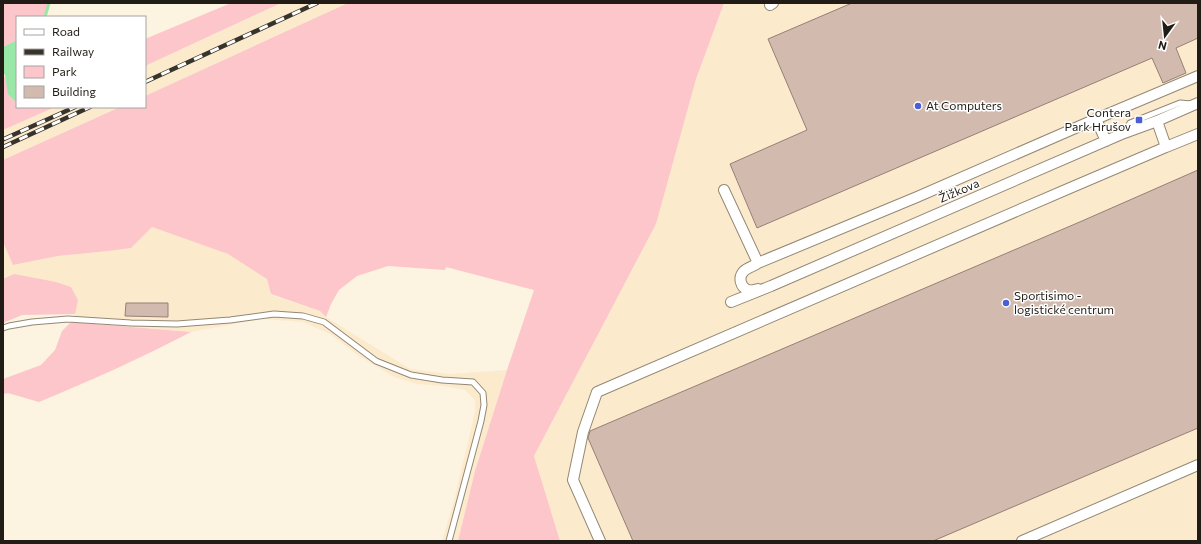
<svg xmlns="http://www.w3.org/2000/svg" width="1201" height="544" font-family="Commissioner,sans-serif">
<style>
.built{fill:#fceacd}
.green{fill:#fcc6ca}
.water{fill:#9ae8a7}
.lines{fill:none;stroke-linecap:round;stroke-linejoin:round}
.stream{stroke:#9ae8a7;stroke-width:3}
.building{fill:#d3baaf;stroke:#967f75}
.service-casing{stroke:#938874;stroke-width:7}
.minor-casing{stroke:#938874;stroke-width:12}
.service{stroke:#fff;stroke-width:5}
.minor{stroke:#fff;stroke-width:10}
.rail-casing{stroke:#39342b;stroke-width:4.5}
.rail{stroke:#fff;stroke-width:3;stroke-dasharray:9;stroke-linecap:butt}
.poi-dot{fill:#4a5fd4;stroke:#fff;stroke-width:1.5}
.labels{text-anchor:middle;stroke-width:3;stroke-linejoin:round;paint-order:stroke}
.poi-label{font-size:12px;fill:#211c15;stroke:#fff;text-anchor:start}
.street-label{font-size:12px;fill:#211c15;stroke:#fff}
</style>
<rect width="100%" height="100%" fill="#fdf3e1"/>
<!-- built -->
<path class="built" d="M281,3H348L145,96V66Z
M724,3H1198V541H560L534,456L656,224L696,79Z
M55,107H120L3,160V130Z
M152,227L228,254L268,279L271,295L320,311L326,317L410,369L450,374L507,370L475,471L458,541H442L454,501L475,412V400L465,390L444,386L417,384L394,377L359,356L330,334L303,322L262,319L191,332L71,322L75,314L15,274L3,279V242L13,265L58,256L108,251L131,248Z"/>
<!-- green -->
<path class="green" d="M3,3H49L45,17H17V40L3,47Z
M231,3H281L145,66V39Z
M348,3H724L696,79L656,224L534,456L560,541H458L475,471L507,370L534,290L446,267L445,270L388,266L357,276L339,290L331,304L326,317L320,311L271,294L267,279L228,254L152,227L131,248L108,251L58,256L13,265L3,242V160L120,107H145V96Z
M3,73L16,103H17V107H55L3,130Z
M14,274L56,282L71,287L78,300L75,314L22,315L3,323V279Z
M71,322L191,332C141,358 90,381 39,402L8,393L3,394V379L41,365L55,350L62,331Z"/>
<!-- water -->
<path class="water" d="M17,40V103L8,94L5,75L3,73V47Z"/>
<g class="lines">
<!-- stream -->
<path class="stream" d="M45,17L49,3"/>
</g>
<!-- building -->
<path class="building" d="M852,3H1198V38L1176,48L1186,73L1163,83L1152,58L757,228L730,164L807,130L768,39Z
M1198,170V428L933,541H633L588,438L590,431L1082,221Z
M126,303H168V317L125,316Z"/>
<g class="lines">
<!-- service casing -->
<g class="service-casing">
<path id="service" d="M1125,132L1130,123L1180,103L1191,104
M3,328L9,326L32,322L68,319L131,323L177,324L230,320L274,314L303,316L324,322L376,361L411,375L442,380L473,382L483,393L484,405L481,421L449,541"/>
</g>
<!-- minor casing -->
<g class="minor-casing">
<path id="minor" d="M770,5L773,3
M1096,119L1106,141
M1157,121L1166,147L1198,134
M724,190L758,263L917,197L1096,119L1198,76
M758,289C754,290 751,291 748,290C740,287 738,277 744,271C747,268 754,266 758,263
M731,302L771,286L1124,133L1157,121L1198,103
M600,541L573,480L583,432L597,392L1070,188L1166,147
M1022,541L1198,465"/>
</g>
<!-- service -->
<use href="#service" class="service"/>
<!-- minor -->
<use href="#minor" class="minor"/>
<!-- rail casing -->
<g class="rail-casing">
<path id="rail" d="M145,82L317,3
M4,139L75,107
M3,147L90,107"/>
</g>
<!-- rail -->
<use href="#rail" class="rail"/>
</g>
<!-- markers -->
<g class="poi-dot">
<circle cx="918" cy="106" r="4"/>
<rect x="1135" y="116" width="8" height="8" rx="2"/>
<circle cx="1006" cy="303" r="4"/>
</g>
<g class="labels">
<!-- poi labels -->
<g class="poi-label">
<text x="926" y="110">At Computers</text>
<text x="1131" y="117" text-anchor="end">Contera<tspan x="1131" dy="14">Park Hrušov</tspan></text>
<text x="1014" y="300">Sportisimo -<tspan x="1014" dy="14">logistické centrum</tspan></text>
</g>
<!-- street labels -->
<g class="street-label">
<text transform="translate(959 191) rotate(-23)" y="4">Žižkova</text>
</g>
</g>
<!-- border -->
<rect width="1201" height="544" fill="none" stroke="#211c15" stroke-width="8"/>
<!-- legend -->
<rect x="16" y="16" width="130" height="92" fill="#ffffff" stroke="#a6a4a1"/>
<rect x="24" y="29" width="20" height="6" fill="#ffffff" stroke="#a6a4a1"/>
<text x="52" y="36" font-size="12" fill="#211c15">Road</text>
<rect x="24" y="49" width="20" height="6" fill="#39342b" stroke="#a6a4a1"/>
<text x="52" y="56" font-size="12" fill="#211c15">Railway</text>
<rect x="24" y="66" width="20" height="12" fill="#fcc6ca" stroke="#a6a4a1"/>
<text x="52" y="76" font-size="12" fill="#211c15">Park</text>
<rect x="24" y="86" width="20" height="12" fill="#d3baaf" stroke="#a6a4a1"/>
<text x="52" y="96" font-size="12" fill="#211c15">Building</text>
<!-- north arrow -->
<g transform="translate(1165 36) rotate(195)" stroke="#ffffff" stroke-width="3" paint-order="stroke">
<path d="M0-3L7 15L0 10L-7 15Z" fill="#211c15"/>
<text y="-6" font-size="11" font-weight="bold" text-anchor="middle" fill="#211c15">N</text>
</g>
</svg>
